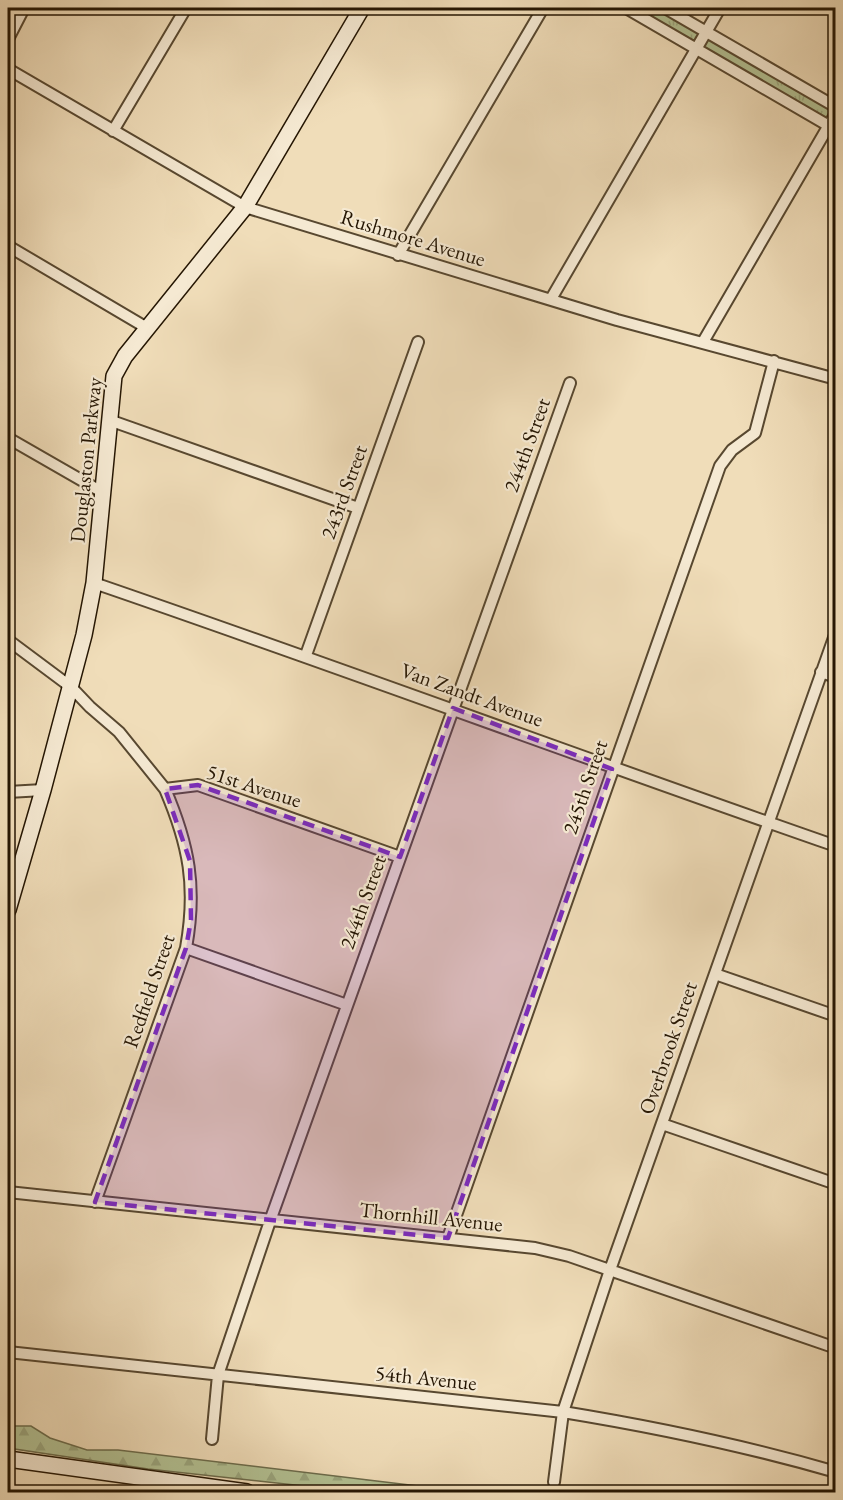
<svg xmlns="http://www.w3.org/2000/svg" width="843" height="1500" font-family="'EB Garamond',serif">
<style>
.grass{fill:url(#grass-tufts);stroke:#6c6c4c;stroke-width:1.5}
.forest{fill:url(#forest-firs);stroke:#6c6c4c;stroke-width:1.5}
.lines{fill:none;stroke-linecap:round;stroke-linejoin:round}
.street-casing{stroke:#584830;stroke-width:14}
.secondary-casing{stroke:#251603;stroke-width:18}
.street{stroke:#f5e9d2;stroke-width:10}
.secondary{stroke:#f5e9d2;stroke-width:15}
.marked{fill:#7b2cbf;fill-opacity:0.2;stroke:#7b2cbf;stroke-width:4.5;stroke-dasharray:12 8;stroke-linejoin:round}
.labels{text-anchor:middle;stroke-width:4.5;stroke-linejoin:round;paint-order:stroke}
.street-label{font-size:21px;fill:#251603;stroke:#f5e9d2}
</style>
<defs>
<pattern id="grass-tufts" width="24" height="20" patternUnits="userSpaceOnUse" patternTransform="scale(1.5)"><rect width="24" height="20" fill="#b3c294"/><path d="M3 7l-1-3M5 7V3M7 7l1-3M15 17l-1-3M17 17v-4M19 17l1-3" fill="none" stroke="#9aa67e"/></pattern>
<pattern id="forest-firs" width="22" height="20" patternUnits="userSpaceOnUse" patternTransform="scale(1.5)"><rect width="22" height="20" fill="#b3c294"/><path d="M5 1l3.5 6h-7zM16 11l3.5 6h-7z" fill="#9aa67e"/></pattern>
</defs>
<rect width="100%" height="100%" fill="#f0ddb9"/>
<filter id="stains"><feTurbulence type="fractalNoise" baseFrequency=".00333" numOctaves="4"/><feColorMatrix values="0 0 0 0 .2 0 0 0 0 .09 0 0 0 0 .02 0 0 0 .5 -.17"/></filter>
<radialGradient id="worn" r=".72"><stop offset=".6" stop-color="#630" stop-opacity="0"/><stop offset="1" stop-color="#630" stop-opacity=".3"/></radialGradient>
<!-- grass -->
<path class="grass" d="M631,8H659L835,111V126Z"/>
<!-- forest -->
<path class="forest" d="M8,1426H31L50,1438L87,1450H118L468,1492H358L148,1469L8,1448Z"/>
<g class="lines">
<!-- street casing -->
<g class="street-casing">
<path id="street" d="M626,8L836,130
M665,8L836,107
M8,39L24,8
M8,69L245,207L617,320L836,379
M113,131L186,8
M8,246L147,328
M398,255L543,8
M551,299L720,8
M703,342L836,113
M109,420L358,508
M8,438L102,492
M94,583C342,668 588,760 836,846
M8,640L71,687L90,707L119,732L165,789L198,785L400,857
M306,655L418,342
M821,672L836,677
M8,792L43,790
M186,948L347,1005
M715,974L836,1016
M662,1124L836,1184
M8,1192L535,1248L569,1256L836,1348
M95,1202L186,948C197,887 189,845 165,789
M448,1238L720,466L732,450L755,433L774,361
M8,1352L563,1412C655,1427 746,1446 836,1472
M212,1439L218,1375L270,1221L570,383
M554,1482L563,1412L610,1270L836,632"/>
</g>
<!-- secondary casing -->
<g class="secondary-casing">
<path id="secondary" d="M8,910L43,790L84,635L94,583L114,376L125,356L245,207L362,8
M8,1459L247,1492"/>
</g>
<!-- street -->
<use href="#street" class="street"/>
<!-- secondary -->
<use href="#secondary" class="secondary"/>
</g>
<!-- marked area -->
<path class="marked" d="M453,708L612,769L448,1238L95,1202L186,948L191,920L190,861L165,789L198,785L400,857Z"/>
<g class="labels">
<!-- street labels -->
<g class="street-label">
<text transform="translate(413 238) rotate(17)" y="7">Rushmore Avenue</text>
<text transform="translate(527 445) rotate(-70)" y="7">244th Street</text>
<text transform="translate(86 460) rotate(-84)" y="7">Douglaston Parkway</text>
<text transform="translate(344 492) rotate(-70)" y="7">243rd Street</text>
<text transform="translate(472 695) rotate(20)" y="7">Van Zandt Avenue</text>
<text transform="translate(254 786) rotate(18)" y="7">51st Avenue</text>
<text transform="translate(585 787) rotate(-71)" y="7">245th Street</text>
<text transform="translate(363 902) rotate(-70)" y="7">244th Street</text>
<text transform="translate(149 991) rotate(-71)" y="7">Redfield Street</text>
<text transform="translate(668 1048) rotate(-71)" y="7">Overbrook Street</text>
<text transform="translate(431 1217) rotate(6)" y="7">Thornhill Avenue</text>
<text transform="translate(426 1378) rotate(6)" y="7">54th Avenue</text>
</g>
</g>
<!-- margin -->
<rect width="843" height="1500" fill="none" stroke="#f0ddb9" stroke-width="30"/>
<rect x="9" y="9" width="825" height="1482" fill="none" stroke="#251603" stroke-width="3"/>
<rect x="15" y="15" width="813" height="1470" fill="none" stroke="#251603" stroke-width="1.5"/>
<rect width="100%" height="100%" filter="url(#stains)"/>
<rect width="100%" height="100%" fill="url(#worn)"/>
</svg>
